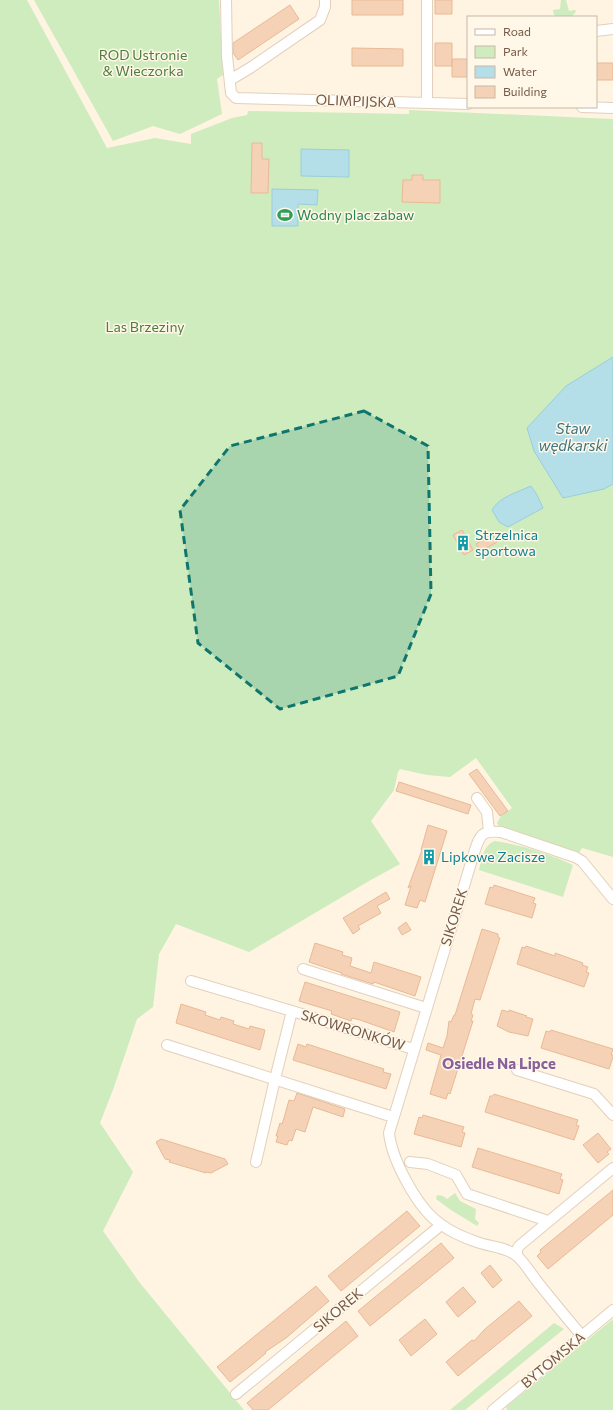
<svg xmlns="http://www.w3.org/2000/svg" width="613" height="1410" font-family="Commissioner,sans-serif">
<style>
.green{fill:#cfecbe}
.water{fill:#b4dee8;stroke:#99cedb}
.building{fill:#f5d2b6;stroke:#e9b996}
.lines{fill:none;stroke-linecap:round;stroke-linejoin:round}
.minor-casing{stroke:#e2d0bc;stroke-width:12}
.minor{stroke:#fff;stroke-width:10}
.marked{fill:#0f766e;fill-opacity:0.2;stroke:#0f766e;stroke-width:3;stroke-dasharray:8 5;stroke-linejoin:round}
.labels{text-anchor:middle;stroke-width:3;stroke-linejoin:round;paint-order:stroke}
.park-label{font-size:14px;fill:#4d7d3d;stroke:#fff7e8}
.street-label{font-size:14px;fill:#765946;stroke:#fff7e8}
.leisure-label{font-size:14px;fill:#27864d;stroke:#fff7e8;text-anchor:start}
.culture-label{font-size:14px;fill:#0d838f;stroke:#fff7e8;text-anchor:start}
.water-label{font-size:15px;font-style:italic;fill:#3b7584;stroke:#fff7e8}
.neighbourhood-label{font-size:15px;font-weight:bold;fill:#89619a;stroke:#fff7e8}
</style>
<rect width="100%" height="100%" fill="#fef4e1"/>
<!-- green -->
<path class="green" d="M0,0H27L107,148L155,138L191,144V134L232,118L247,115L248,111L409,114V110L613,119V857L582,848L579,853L499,826L497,823L501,816L512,808L476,758L450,777L427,775L400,769L398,772L394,790L371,821L400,864L369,881L249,952L176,924L159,954L153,1007L137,1019L114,1087L100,1123L133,1172L103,1231L140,1283L244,1410H0Z
M34,0H219L223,75L217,79L222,114L180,134L153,126L113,141Z
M561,0H566L569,11L575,10L576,11C573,19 561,19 554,15L553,10L560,9Z
M495,841C522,845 549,854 573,865L563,897L479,870C482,859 483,845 495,841Z
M455,1193L460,1201L476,1209L475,1219L479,1223L477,1226L451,1210L436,1199L437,1195L443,1196L447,1199Z
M613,1319V1410H507L506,1407Z
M554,1323L564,1329L465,1410H450Z"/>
<!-- water -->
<path class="water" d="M301,149L349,150V177L301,176Z
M272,189L318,190L317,205L298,204V226H272Z
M613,357V484L604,489L563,498L534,451L527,428L566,386Z
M531,486L537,495L543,508L508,527L499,522L492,510C499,497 518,492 531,486Z"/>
<!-- building -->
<path class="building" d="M352,0H403V15H352Z
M435,0H452V14H435Z
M290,5L299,19L238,60L233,53V43Z
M435,43H452V66H435Z
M352,48L403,49V66H352Z
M452,59H468V77H452Z
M596,63H613V80H596Z
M252,143H262V159H269L268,193H251Z
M412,175H423V180H440V203L402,202L403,180H412Z
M462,530L473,550L464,555L453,535Z
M492,534L497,542L481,551L476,544Z
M477,769L508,811L500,816L469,774Z
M399,782L471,805L468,814L396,791Z
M428,825L447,831L425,902L420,900L417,908L405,905L411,886L408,888L422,850H421Z
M494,885L535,898L533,903L536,904L532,918L485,904L490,887L493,888Z
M386,892L390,899L377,906L381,913L358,926L360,929L353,934L343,918Z
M406,922L411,930L402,935L398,928Z
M482,929L498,934V937L500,938L480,1000L475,999L471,1014L473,1015L471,1021H473L450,1094L448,1093L446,1099L430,1094L441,1055L426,1050L428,1043L443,1048L447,1036L449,1021L451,1022L454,1015H455Z
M315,943L343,952L342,955L352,958L350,966L371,973L374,962L421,977L415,996L374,982L373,984L341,974L342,973L309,962Z
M526,946L555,956V953L583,963L582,965L588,967L586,972L589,973L584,987L517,964L522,947L525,948Z
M305,982L400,1012L394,1032L360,1020L352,1018L351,1021L331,1014L332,1011L299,1001Z
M181,1004L206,1012L205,1015L220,1020L221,1017L234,1021L233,1024L249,1029L250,1026L265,1030L260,1050L176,1023Z
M502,1010L509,1012V1010L527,1016L526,1017L533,1019L528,1036L509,1032L497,1026Z
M551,1030L613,1049L611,1055H613V1057L609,1069L541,1048L546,1031L550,1032Z
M298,1044L306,1047L307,1044L384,1069L383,1072L391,1074L386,1089L293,1060Z
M297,1093L345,1109L343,1117L313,1107L305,1132L296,1129L292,1141L289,1140L287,1145L276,1142L278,1136H276L280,1123L282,1124L284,1118L289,1100L294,1101Z
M494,1094L578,1120L576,1125L579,1126L574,1140L485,1112L490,1096H493Z
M423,1115L464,1127L462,1132L465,1133L461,1147L414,1134L419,1117L422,1118Z
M598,1133L611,1149L607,1152L609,1154L598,1163L583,1145Z
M161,1139L225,1159L228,1164L211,1173L206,1172V1173L169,1162L170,1160L165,1159L156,1142Z
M478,1148L562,1174L560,1179L563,1180L559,1194L472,1167Z
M613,1190V1215L548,1269L537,1256L541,1252L540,1250Z
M407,1211L420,1226L341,1291L328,1276Z
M441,1243L454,1258L370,1326L358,1311Z
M490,1265L502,1280L493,1288L481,1273Z
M316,1286L329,1301L286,1338L265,1352L266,1353L253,1364L230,1382L217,1367Z
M463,1287L476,1302L458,1317L446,1302Z
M519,1301L532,1316L458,1376L446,1362L472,1340L474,1341L485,1329Z
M425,1319L437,1334L411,1356L399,1340Z
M346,1321L358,1336L268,1410H253L247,1403Z"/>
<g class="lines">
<!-- minor casing -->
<g class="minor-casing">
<path id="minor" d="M226,0L227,56L231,93L236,98L468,104
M596,31L613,29
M230,80L250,68L320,20L325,7V0
M427,103V0
M582,107L613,108
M477,798L487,812L489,831
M303,969L426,1008
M191,981L292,1011
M167,1045L393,1117
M517,1070L594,1094L613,1115
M256,1162L275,1079L292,1011L413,1049
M410,1162L428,1164L456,1175L467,1194L548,1221
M517,1256V1250L519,1246L613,1168
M582,1336C566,1317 551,1299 536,1280C530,1272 524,1262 517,1256C505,1246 488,1247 474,1241C463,1237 451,1232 442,1225C418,1210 392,1160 389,1133L474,853C480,835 481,830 501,832L575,857L582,861L613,899
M236,1394L441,1225
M493,1410L613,1310"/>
</g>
<!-- minor -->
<use href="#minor" class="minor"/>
</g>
<!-- marked area -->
<path class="marked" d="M364,411L428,446L431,594L398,676L280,709L198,643L180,510L230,446Z"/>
<!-- icons -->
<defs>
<g id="stadium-bare" transform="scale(1.2)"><path d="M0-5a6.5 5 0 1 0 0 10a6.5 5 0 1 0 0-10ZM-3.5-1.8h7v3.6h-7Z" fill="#2e9e5b" stroke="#fff7e8" stroke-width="2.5" paint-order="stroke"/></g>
<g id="building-bare" transform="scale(1.2)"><path d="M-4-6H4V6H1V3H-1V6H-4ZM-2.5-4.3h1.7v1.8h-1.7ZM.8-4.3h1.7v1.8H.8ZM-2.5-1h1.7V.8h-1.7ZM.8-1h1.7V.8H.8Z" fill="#0f9aa8" stroke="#fff7e8" stroke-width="2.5" paint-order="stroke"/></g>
</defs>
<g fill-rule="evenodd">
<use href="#stadium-bare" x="285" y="215"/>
<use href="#building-bare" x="463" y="543"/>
<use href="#building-bare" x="429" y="857"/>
</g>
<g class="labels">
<!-- park labels -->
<g class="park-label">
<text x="143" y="60">ROD Ustronie<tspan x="143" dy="16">&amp; Wieczorka</tspan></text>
<text x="145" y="332">Las Brzeziny</text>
</g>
<!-- street labels -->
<g class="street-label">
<text transform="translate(356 101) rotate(2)" y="5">OLIMPIJSKA</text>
<text transform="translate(454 917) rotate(-73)" y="5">SIKOREK</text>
<text transform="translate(353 1030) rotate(17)" y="5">SKOWRONKÓW</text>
<text transform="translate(338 1310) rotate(-40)" y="5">SIKOREK</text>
<text transform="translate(553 1360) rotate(-40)" y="5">BYTOMSKA</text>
</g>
<!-- leisure labels -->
<g class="leisure-label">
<text x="297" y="220">Wodny plac zabaw</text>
</g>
<!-- culture labels -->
<g class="culture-label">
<text x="475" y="540">Strzelnica<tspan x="475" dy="16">sportowa</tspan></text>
<text x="441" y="862">Lipkowe Zacisze</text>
</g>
<!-- water labels -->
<g class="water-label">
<text x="573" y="434">Staw<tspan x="573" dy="17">wędkarski</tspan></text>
</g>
<!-- neighbourhood labels -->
<g class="neighbourhood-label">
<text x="499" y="1069">Osiedle Na Lipce</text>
</g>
</g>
<!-- legend -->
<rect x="467" y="16" width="130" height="92" fill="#fff7e8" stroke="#c8b8a7"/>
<rect x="475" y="29" width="20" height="6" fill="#ffffff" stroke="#c8b8a7"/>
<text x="503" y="36" font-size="12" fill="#765946">Road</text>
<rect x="475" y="46" width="20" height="12" fill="#cfecbe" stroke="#c8b8a7"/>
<text x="503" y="56" font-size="12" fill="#765946">Park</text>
<rect x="475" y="66" width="20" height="12" fill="#b4dee8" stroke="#c8b8a7"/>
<text x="503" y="76" font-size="12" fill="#765946">Water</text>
<rect x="475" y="86" width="20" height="12" fill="#f5d2b6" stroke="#c8b8a7"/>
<text x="503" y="96" font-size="12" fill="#765946">Building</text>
</svg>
